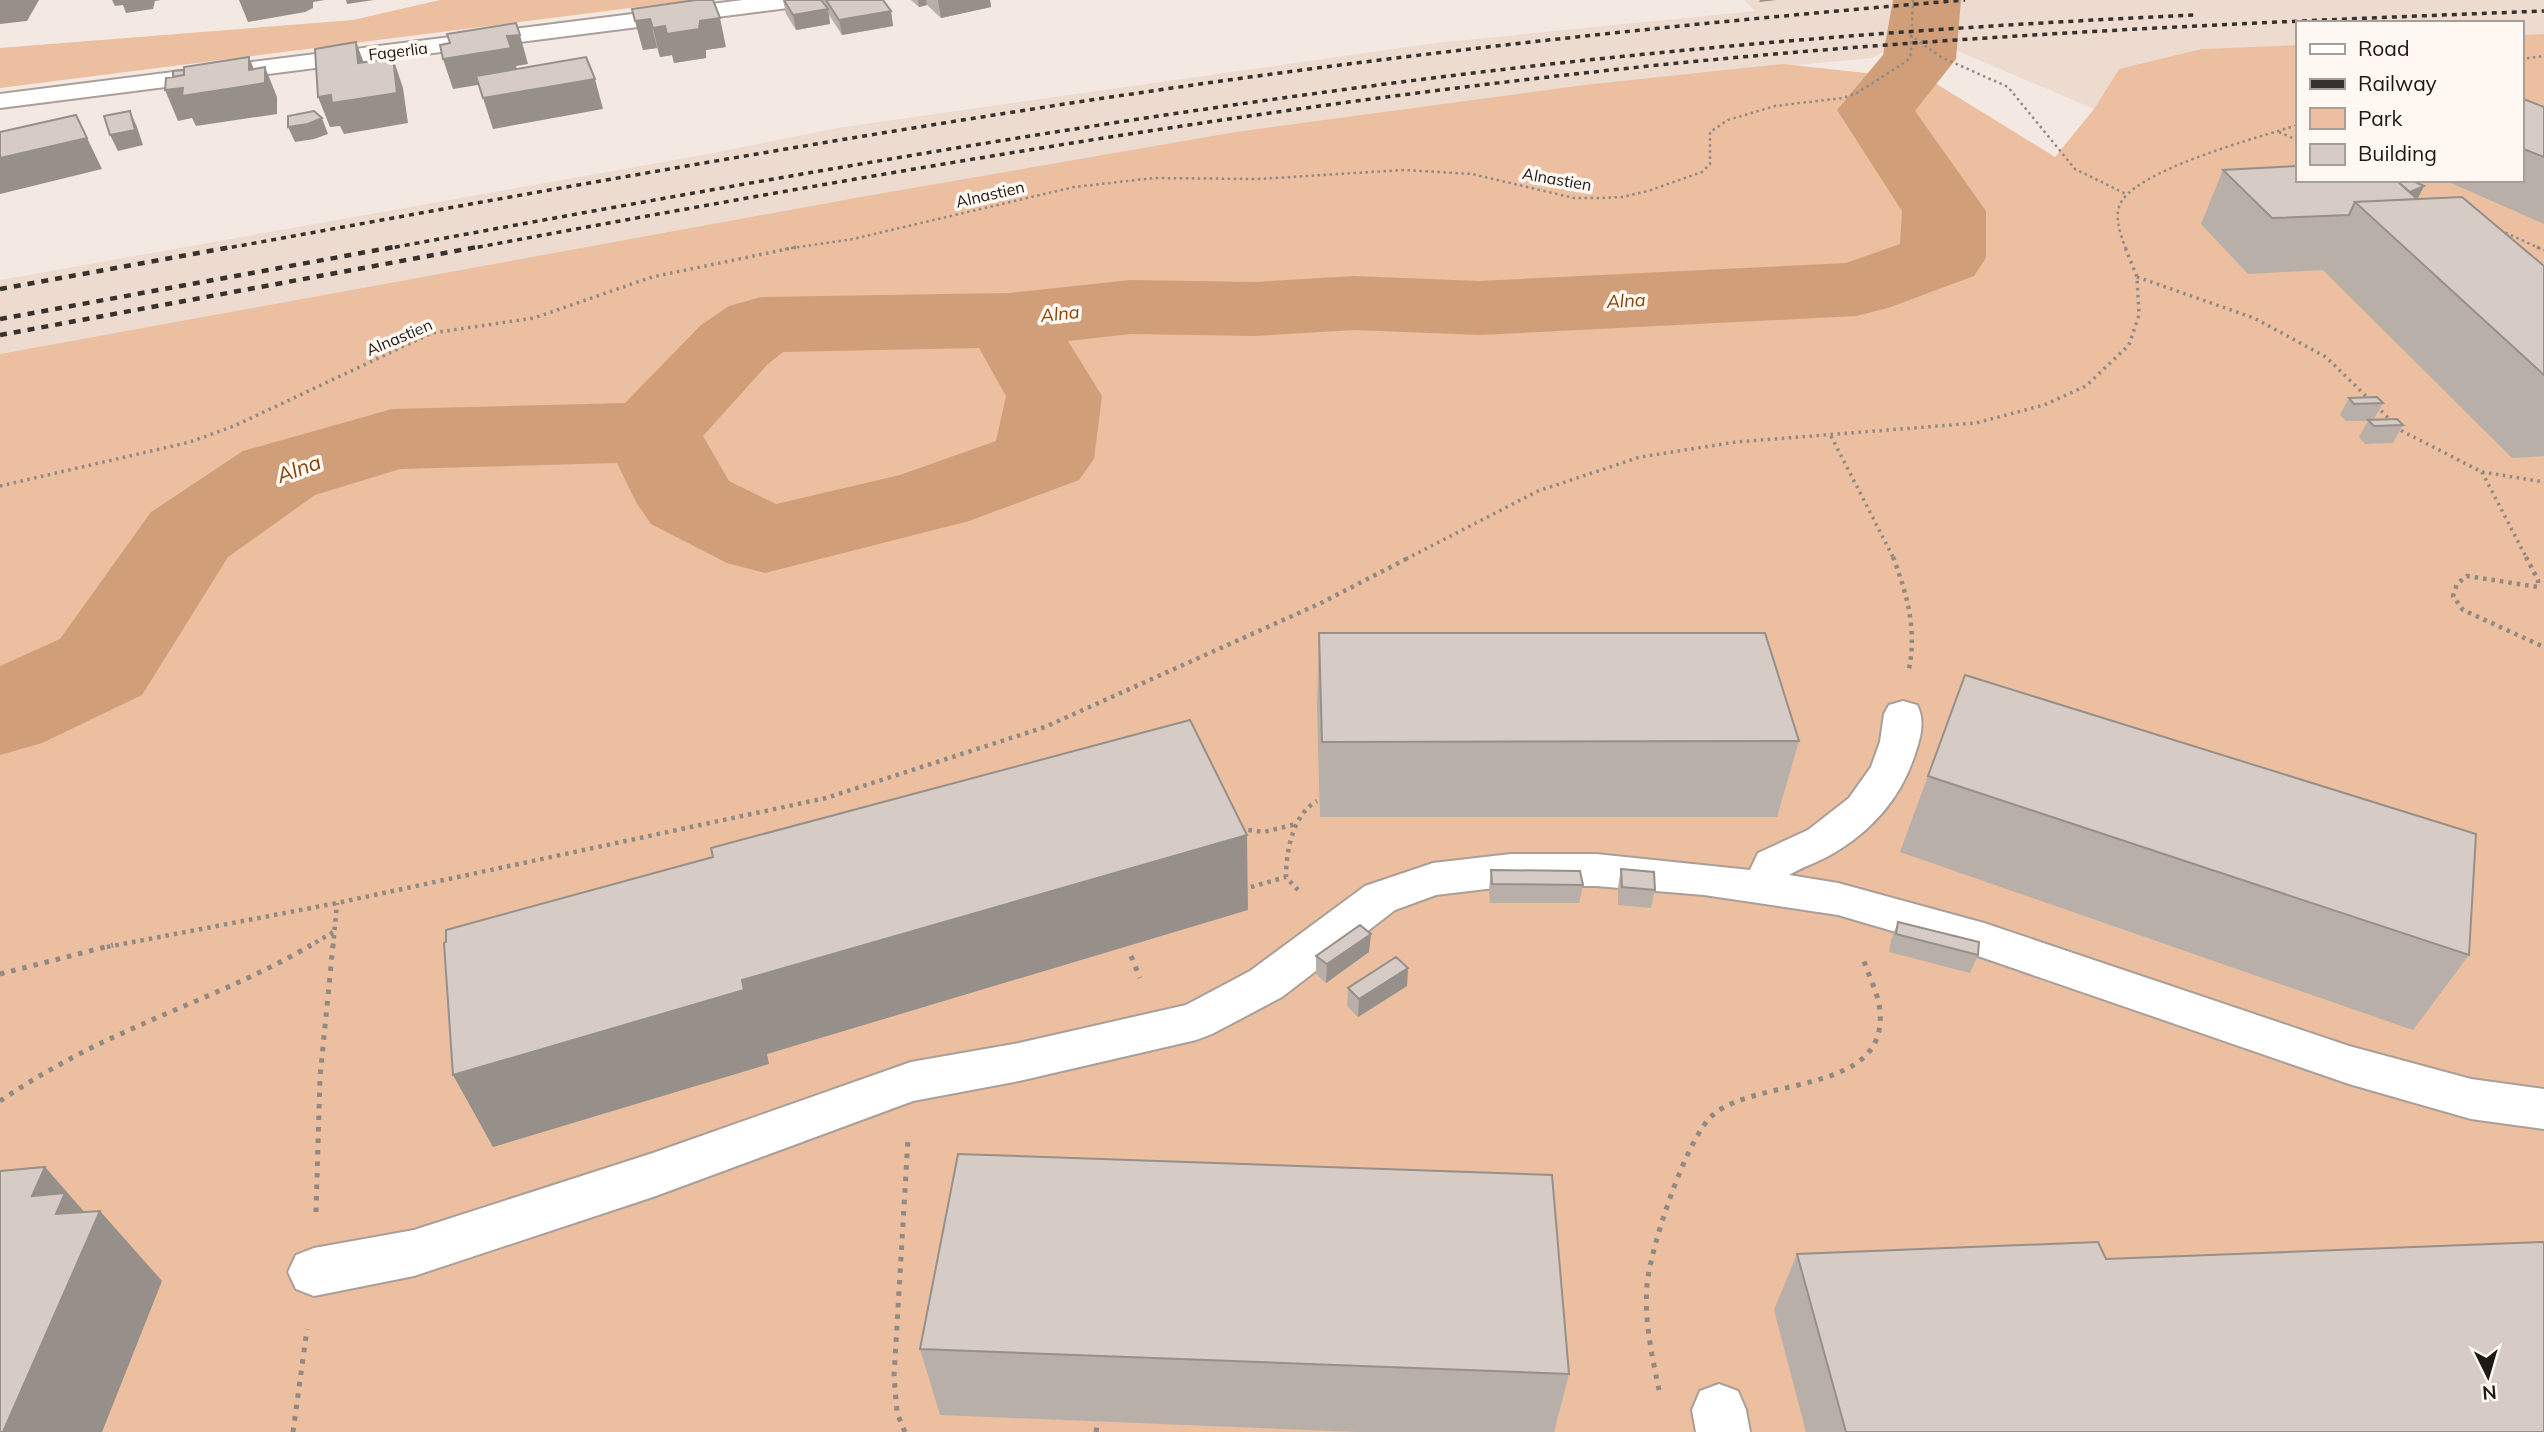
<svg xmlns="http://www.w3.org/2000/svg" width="2544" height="1432" font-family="Mulish,sans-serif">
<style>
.built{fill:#eddbcf}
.green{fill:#ebbf9f}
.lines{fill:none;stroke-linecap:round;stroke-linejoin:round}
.river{fill:#d09e79;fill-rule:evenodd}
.minor-casing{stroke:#a99f98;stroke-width:4}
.path-far3{stroke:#918a84;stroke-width:2.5;stroke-dasharray:2.5 3.5;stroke-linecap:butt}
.path-far2{stroke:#918a84;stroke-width:3.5;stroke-dasharray:2.5 4.5;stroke-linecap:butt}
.path-far1{stroke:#918a84;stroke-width:4.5;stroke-dasharray:3.5 5;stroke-linecap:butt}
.path{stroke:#918a84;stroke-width:5;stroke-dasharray:4.5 7;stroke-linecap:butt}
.minor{fill:#fff;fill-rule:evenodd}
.rail-far1{stroke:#37322e;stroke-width:3.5;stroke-dasharray:5 5;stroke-linecap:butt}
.rail{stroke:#37322e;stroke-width:4.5;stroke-dasharray:7 7;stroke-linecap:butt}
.wall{fill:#b8afa9}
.shaded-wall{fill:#968f8a}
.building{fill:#d6ccc5;stroke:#968f8a;stroke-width:2}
.labels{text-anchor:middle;stroke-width:7;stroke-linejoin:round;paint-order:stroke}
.far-street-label{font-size:16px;fill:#1d1916;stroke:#fff7f1}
.far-water-label{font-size:18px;font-style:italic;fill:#844505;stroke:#fff7f1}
.water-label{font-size:21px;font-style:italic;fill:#844505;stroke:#fff7f1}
</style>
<rect width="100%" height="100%" fill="#f3e9e2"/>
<!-- built -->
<path class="built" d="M1744,0H2544V34L2521,35V23H2297V45L2201,49L2119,69L2094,109L1946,46L1887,50L1872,58L1584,85L1235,132L866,196L0,354V280L708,154L837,128L1435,43L1755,11Z"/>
<!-- green -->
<path class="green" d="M440,0H693L0,88V48L353,20Z
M2544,34V1432H0V354L866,196L1235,132L1584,85L1783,64L1930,80L2055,157L2094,109L2119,69L2201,49L2297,45V180H2521V35Z"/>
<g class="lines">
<!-- river -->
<path class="river" d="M1893,0H1961L1956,59L1915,111L1986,211V258L1974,276L1888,308L1856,316L1479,335L1354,330L1255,336L1131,334L1068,341L1102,396L1094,459L1079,480L969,521L765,573L727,563L651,524L636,502L617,463L400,469L315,495L228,557L142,695L42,743L0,755V666L60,639L151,512L243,451L392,409L625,403L701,325L729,306L761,297L1009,293L1131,280L1255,282L1354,276L1479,281L1846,263L1900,244L1902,211L1837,110L1883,55ZM979,348L1006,396L996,441L900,475L776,504L729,481L703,436L767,365L783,352Z"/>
<!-- minor casing -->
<g class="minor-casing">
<path id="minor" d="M743,0H807L804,5L796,7L0,108V94Z
M1903,701L1917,705C1925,719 1921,736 1916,751C1903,794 1875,828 1837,851C1822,861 1804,866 1789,875L1838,883L1984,923L2349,1046L2471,1079L2544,1089V1129L2471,1119L2349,1084L1978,956L1838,915L1704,895L1596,886H1511L1436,895L1395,910L1282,997L1212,1034L1196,1040L1019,1081L913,1101L653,1197L414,1276L314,1296L296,1289L288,1272L296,1255L314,1248L414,1230L653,1153L911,1062L1019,1043L1186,1005L1250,971L1365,886L1433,863L1511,854H1596L1750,870L1758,853L1808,830L1849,798L1871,767L1880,742L1884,714L1889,705Z
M1719,1384L1738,1391L1746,1410L1750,1432H1696L1692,1410L1700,1391Z"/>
</g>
<!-- path-far3 -->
<path class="path-far3" d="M1910,35L1941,57L2008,87L2075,169L2126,194
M2521,59L2544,56
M2279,132L2297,140
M2500,230L2541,249
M785,249L853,239L1074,187L1154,178L1258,179L1404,170L1472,174L1574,198H1601L1622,197L1648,191L1702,172L1710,164V132L1728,120L1775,106L1843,98L1857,93L1907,61L1911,54L1913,0
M2126,249C2121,237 2115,219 2119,207C2129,171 2261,137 2297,125"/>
<!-- path-far2 -->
<path class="path-far2" d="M2537,247L2544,250
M2137,277L2254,318L2326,357L2370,400
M2376,406L2402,431L2482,472L2544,482
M1831,436L1894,559
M2482,472L2527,559
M0,486L190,442L234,426L432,333L534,318L652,277L797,247
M1406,559L1538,491L1640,457L1736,442L1976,423L2044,405L2086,386L2129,345L2139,315L2137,277L2125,247"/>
<!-- path-far1 -->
<path class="path-far1" d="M1893,557C1907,594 1917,629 1909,669
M2526,557L2538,580V587L2467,576L2457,584L2453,596L2463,610L2544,647
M1240,829L1264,832L1296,824
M1251,887L1286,877
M1298,890L1286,877C1286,851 1293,814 1317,801
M107,947L337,903L826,798L1045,727L1321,603L1410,557
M308,947L335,931
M333,947L337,903"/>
<!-- path -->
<path class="path" d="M1131,956L1140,978
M0,974L113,945
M0,1101C40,1074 82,1051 127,1031C188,1003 252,980 311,945
M316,1212L320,1077L333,945
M1659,1390C1652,1356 1644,1320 1647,1285C1650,1249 1687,1135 1714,1114C1759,1077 1887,1095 1880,1012C1879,995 1869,977 1864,961
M293,1432L307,1329
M905,1432L897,1413L894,1376L908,1139
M1096,1432L1097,1426"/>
<!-- minor -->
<use href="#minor" class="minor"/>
<!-- rail-far1 -->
<path class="rail-far1" d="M222,249C547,190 872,131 1200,84C1454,48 1709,21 1965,0
M385,249C728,186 1071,124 1417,80C1675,47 1934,27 2194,15
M468,249C850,178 1234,110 1621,69C1927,36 2236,23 2544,11"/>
<!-- rail -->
<path class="rail" d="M0,289L231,247
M0,319L394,247
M0,335L477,247"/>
</g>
<!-- wall -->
<path class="wall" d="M783,0H883L891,11L893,26L842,35L829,15L830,24L796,30L786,14Z
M911,0H990L991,7L941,18L927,5L919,7Z
M632,9L726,47L706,50V58L674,63L672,55L660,57L657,48L643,50Z
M2521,98L2544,107V224L2444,180H2521Z
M2223,170L2417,199L2544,266V456L2512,458L2323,270L2248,274L2201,224Z
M2349,398L2383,403L2374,419L2403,425L2393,443L2365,444L2359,437L2368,421H2346L2340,415Z
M1319,633L1799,741L1777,817H1320L1317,709Z
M1965,675L2469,955L2413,1030L1900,852Z
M1621,869L1655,890L1651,908L1618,905V887Z
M1491,870L1583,885L1579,903H1490L1489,889Z
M1898,922L1978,955L1970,973L1889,952L1891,940Z
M1369,952L1326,983L1316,974V956Z
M1408,968L1407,986L1358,1017L1347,1006L1348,988Z
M1797,1254L2106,1259L2544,1432H1806L1774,1310Z
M920,1349L1569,1374L1554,1432H1358L940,1415Z"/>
<!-- shaded-wall -->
<path class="shaded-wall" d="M0,0H39L27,21L0,24Z
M112,0H161L155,1L153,9L126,13L123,5L115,6Z
M239,0H325L313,2V8L305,12L248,22Z
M346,0H374L347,4Z
M918,0H926L927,5L919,7Z
M938,0H990L991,7L941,18Z
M1760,0H1777L1759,2Z
M828,9L830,24L796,30L793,15Z
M891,11L893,26L842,35L839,20Z
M720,18L726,47L706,50V58L674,63L667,34L700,21Z
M650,19L657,48L643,50L635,21Z
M665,26L672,55L660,57L653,28Z
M520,35L528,64L516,66L520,78L453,89L443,59L507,36Z
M356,42L367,71L358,63Z
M249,57L260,84L265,67L277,97V114L196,126L192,118L178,121L165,90L249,70Z
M393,58L403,88L408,123L344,134L340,126L330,127L318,97Z
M595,79L603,109L493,129L483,98Z
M130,111L137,127L143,145L118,151L110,135Z
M76,115L102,169L0,194V158Z
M322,118L328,134L314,139L295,142L288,127Z
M2424,186L2416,202L2401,196Z
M1247,835L1248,910L767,1054L769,1064L493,1147L453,1075L742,980Z
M1371,934L1369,952L1326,983L1327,964Z
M1408,968L1407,986L1358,1017L1359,999Z
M45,1167L94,1223L100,1211L162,1281L102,1432H3L32,1196Z"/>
<!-- building -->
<path class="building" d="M696,0H713L720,18L700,21L699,29L667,34L665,26L653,28L650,19L635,21L632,9Z
M784,0H821L828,9L793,15Z
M826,0H883L891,11L839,20Z
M516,23L520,35L507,36L511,48L443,59L440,45L450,43L447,34Z
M356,42L358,63L393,58L397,93L332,103L331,95L318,97L315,49Z
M249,57V70L265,67V83L182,96L183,88L165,90L166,78L184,75V67Z
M586,57L595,79L483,98L476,76Z
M184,70V75L173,77V71Z
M2521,98L2544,107V157L2521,148Z
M130,111L135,130L110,135L104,116Z
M314,111L322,118L308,124L288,127V116Z
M76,115L87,138L0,158V132Z
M2297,166V180H2396L2417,199L2355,202L2349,215L2272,218L2223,170Z
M2396,180H2411L2424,186L2410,192Z
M2462,197L2544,266V375L2355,202Z
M2377,397L2383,403L2354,404L2349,398Z
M2397,419L2403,425L2374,426L2368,420Z
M1319,633H1765L1799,741L1322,742Z
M1965,675L2476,834L2469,955L1928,776Z
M1190,720L1247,835L742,980L744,990L453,1075L444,943L446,942V930L713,857L711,848Z
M1621,869L1654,872L1655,890L1622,887Z
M1491,870L1580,871L1583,885L1492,884Z
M1898,922L1979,942L1978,955L1896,934Z
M1360,925L1371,934L1327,964L1316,956Z
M1396,957L1408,968L1359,999L1348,988Z
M958,1154L1552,1175L1569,1374L920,1349Z
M45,1167L32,1196L65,1193L56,1214L100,1211L3,1432H0V1171Z
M2098,1242L2106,1259L2544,1242V1432H1846L1797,1254Z"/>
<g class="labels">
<!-- far-street labels -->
<g class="far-street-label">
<text transform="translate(398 51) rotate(-7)" y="6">Fagerlia</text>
<text transform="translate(1557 179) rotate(10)" y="6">Alnastien</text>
<text transform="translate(990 194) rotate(-13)" y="6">Alnastien</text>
<text transform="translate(399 337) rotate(-23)" y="6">Alnastien</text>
</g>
<!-- far-water labels -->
<g class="far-water-label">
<text transform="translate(1626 301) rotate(-3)" y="6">Alna</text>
<text transform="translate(1060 314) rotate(-6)" y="6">Alna</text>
</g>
<!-- water labels -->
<g class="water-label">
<text transform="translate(299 469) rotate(-20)" y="7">Alna</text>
</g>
</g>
<!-- legend -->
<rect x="2296" y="21" width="228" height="161" fill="#fff7f1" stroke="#a59e99" stroke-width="2"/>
<rect x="2310" y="44" width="35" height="10" fill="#ffffff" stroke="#a59e99" stroke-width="2"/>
<text x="2358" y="56" font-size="21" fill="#1d1916">Road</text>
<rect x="2310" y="79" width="35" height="10" fill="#37322e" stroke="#a59e99" stroke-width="2"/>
<text x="2358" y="91" font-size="21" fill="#1d1916">Railway</text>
<rect x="2310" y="108" width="35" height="21" fill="#ebbf9f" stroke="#a59e99" stroke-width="2"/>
<text x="2358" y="126" font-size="21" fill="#1d1916">Park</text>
<rect x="2310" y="144" width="35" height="21" fill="#d6ccc5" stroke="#a59e99" stroke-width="2"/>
<text x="2358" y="161" font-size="21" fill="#1d1916">Building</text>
<!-- north arrow -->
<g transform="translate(2488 1376) rotate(175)" stroke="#fff7f1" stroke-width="5" paint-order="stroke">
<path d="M0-5L12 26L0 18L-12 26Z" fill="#1d1916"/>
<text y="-10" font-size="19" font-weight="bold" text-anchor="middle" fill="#1d1916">N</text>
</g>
</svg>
